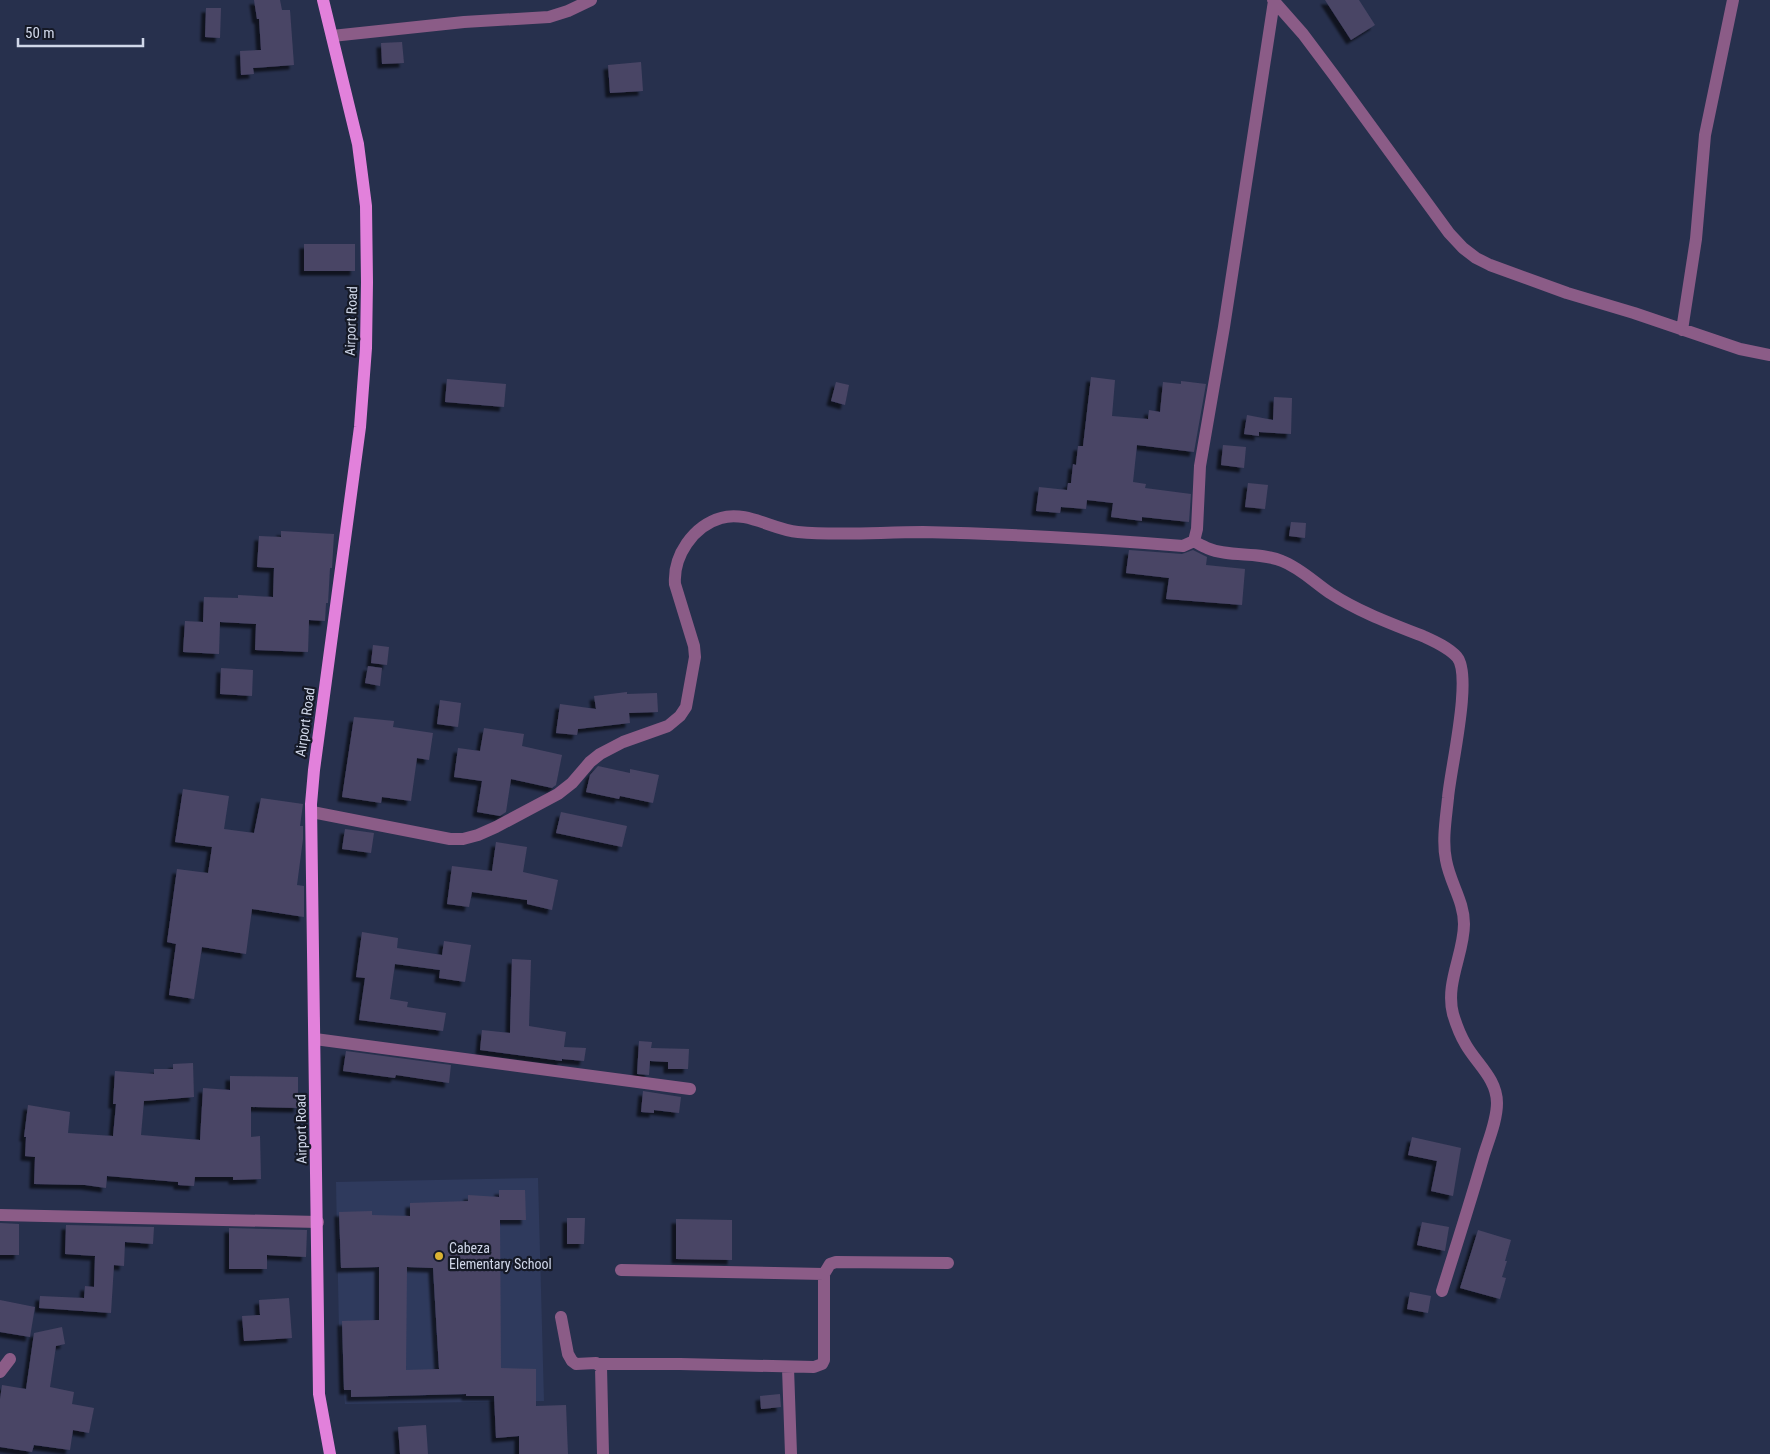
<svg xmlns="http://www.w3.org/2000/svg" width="1770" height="1454" font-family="'Roboto Condensed',sans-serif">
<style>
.built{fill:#2f3a5d}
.building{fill:#494565;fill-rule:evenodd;filter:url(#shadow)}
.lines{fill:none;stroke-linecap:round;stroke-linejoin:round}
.minor{stroke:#8b5c87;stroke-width:12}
.major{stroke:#e281db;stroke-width:12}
.poi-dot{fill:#dbb233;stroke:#151926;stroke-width:2}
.labels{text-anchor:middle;stroke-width:4.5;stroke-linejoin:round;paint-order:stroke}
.street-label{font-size:14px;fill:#d0d7e9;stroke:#151926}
.poi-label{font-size:14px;fill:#d0d7e9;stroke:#151926;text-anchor:start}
</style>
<defs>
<filter id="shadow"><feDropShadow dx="-4.5" dy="4.5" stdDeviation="1" flood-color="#0009"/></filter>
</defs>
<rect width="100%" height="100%" fill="#27304d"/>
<!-- built -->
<path class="built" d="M538,1178L544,1401L345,1404L339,1330L336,1182Z"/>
<!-- building -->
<path class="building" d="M254,0H280L282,10H290L294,65L253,68L254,74L241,75L240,51L261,50L259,19H257Z
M1325,0H1359L1375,25L1351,40Z
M206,8H221L220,38L205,37Z
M402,42L404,63L382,64L381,43Z
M641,62L643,91L610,93L608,65Z
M304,244H355V271H304Z
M1091,377L1115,380L1112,416L1148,419L1149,410L1160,412L1163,382L1181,384V381L1206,384L1194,452L1137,445L1133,482L1146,484L1145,488L1191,494L1189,522L1142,517V521L1111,517L1113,503L1087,500L1086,509L1061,507L1060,513L1036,511L1039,487L1067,490L1068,483H1071L1073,464L1076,465L1078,446H1083Z
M447,379L506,384L504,407L445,402Z
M836,382L849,385L845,405L831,401Z
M1274,397L1292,398L1291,434L1259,432V436L1244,434L1247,415L1273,420Z
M1223,445L1246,447L1244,468L1221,465Z
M1248,483L1268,485L1265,509L1245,507Z
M1291,522L1306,523L1305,538L1289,536Z
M281,531L334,534L332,568H330L328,603H326L325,621L309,620L308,652L255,650L256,624L220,622L219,654L183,652L185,621L203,622L204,597L238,598V595L273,597L274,568L257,567L259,536L281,537Z
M1129,550L1182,554L1193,550L1207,557L1206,565L1245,569L1242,605L1166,599L1169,578L1126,573Z
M373,645L389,647L387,665L371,663Z
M368,666L382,668L380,686L365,683Z
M221,668L253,670L252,696L220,694Z
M627,692V694L657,693L658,712L629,713L630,723L578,729L577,735L556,733L560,704L596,709L594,696Z
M440,700L461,703L458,727L437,724Z
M354,717L394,721L393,727L433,733L429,760L417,758L411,801L382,797L381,803L342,797Z
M484,728L524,734L522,746L562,755L556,785L552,788L511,779L506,812L500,816L477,812L482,781L454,777L458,748L480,751Z
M598,766L630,773V769L659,775L653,803L620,796L619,799L586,792L590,775Z
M183,789L229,796L224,829L254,833L261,798L303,804L300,826H303V839L297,885L304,886V917L252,909L246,954L202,947L194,999L169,995L176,944L167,942L177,869L208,873L212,847L175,842Z
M561,812L627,826L622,847L556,833Z
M345,829L374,833L371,853L342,849Z
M496,842L527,847L523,872L558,880L552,910L527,904V900L472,892L469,907L447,904L452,866L492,871Z
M362,932L398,938L397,948L442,955L444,941L471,945L465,982L439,978L440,970L395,964L390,999L408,1002L407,1007L446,1013L443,1031L359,1020L365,978L356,977Z
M512,959L531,960L529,1026L566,1032L564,1047L586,1048L584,1061L562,1059V1061L480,1050L482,1030L510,1033Z
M639,1041L652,1042L651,1048L689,1049L688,1069H668V1062L650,1061L649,1075L637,1074Z
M346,1051L451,1065L449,1083L396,1075L395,1078L343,1071Z
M193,1063L194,1097L144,1101L141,1135L200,1140L203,1088L230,1090V1076L298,1077V1108L251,1107V1137L260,1136L261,1179L233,1180V1177H195L194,1186L178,1185V1182L107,1176L106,1188L85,1185L34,1184L35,1157L25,1156L26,1137H24L28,1105L70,1112L68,1133L113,1136L116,1104H113L115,1071L154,1074V1069H173V1064Z
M643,1091L681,1097L679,1113L654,1110V1113L641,1112Z
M1412,1137L1461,1148L1453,1196L1431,1191L1437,1161L1408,1155Z
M499,1190H525L526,1220H500L501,1368L536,1369V1406L566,1405L568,1454H519V1436L496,1438L494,1396H466V1394L351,1397V1390H344L342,1321L379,1320V1267L341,1268L339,1212L372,1211V1215L410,1216V1203L468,1201V1195L499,1197ZM407,1267L433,1268L439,1369L406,1370Z
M567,1218H585L584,1244H567Z
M676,1219L732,1220V1260L676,1259Z
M1422,1222L1449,1227L1445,1251L1417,1245Z
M0,1223L19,1224V1255H0Z
M66,1225L154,1227L153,1244L125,1242L124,1266L114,1265L111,1313L39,1308L40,1296L84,1298L85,1286L94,1287L95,1256L65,1254Z
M229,1228L307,1230L306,1257L267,1255V1269H229Z
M1478,1230L1511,1240L1505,1261H1507L1502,1277L1506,1278L1500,1299L1460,1288Z
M1410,1292L1431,1296L1428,1313L1407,1309Z
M289,1298L292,1338L244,1341L242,1316L260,1315L259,1300Z
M0,1300L35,1307L30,1337L0,1332Z
M62,1327L65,1344L56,1346L50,1387L74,1392L72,1404L94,1408L89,1433L73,1430L70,1450L34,1445L32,1452L0,1447V1399L2,1385L26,1389L34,1333Z
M780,1394L781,1407L761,1409L760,1396Z
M426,1425L428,1454H400L398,1427Z"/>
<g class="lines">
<!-- minor -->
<path class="minor" d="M1273,0L1303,34L1333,74L1449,233L1463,248L1476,258L1490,265L1567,293L1634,313L1740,349L1770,355
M332,36L464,22L549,17L568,11L591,0
M1682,330L1696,239L1705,135L1733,0
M1194,541C1198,544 1203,546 1207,548C1230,558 1258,551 1282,561C1300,568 1314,582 1330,593C1359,612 1392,624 1425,637C1436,642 1449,648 1457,657C1473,676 1450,771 1448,798C1446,818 1442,841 1446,860C1450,883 1464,901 1464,924C1464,954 1445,983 1453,1014C1456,1024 1460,1035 1466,1045C1477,1064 1497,1079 1497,1103C1497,1121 1488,1141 1483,1158C1470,1203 1456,1247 1442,1291
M312,812L450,839H463L478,835L496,827L558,794L572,783L590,762L600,754L623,742L668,726L680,716L686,707L695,657L694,646L675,584C673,556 693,526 721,518C746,510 773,530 798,532C839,536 881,532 923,532C1010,534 1096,539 1183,546L1194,541L1197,529L1200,466L1224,327L1274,1
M315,1039L690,1089
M0,1215L318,1222
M621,1270L824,1274
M561,1317L568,1354L572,1361L576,1364L596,1363L601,1367L603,1454
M599,1364H680L814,1367L822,1364L824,1360V1274L830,1264L836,1262L948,1263
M788,1368L791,1454
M0,1372L10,1359"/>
<!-- major -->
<path class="major" d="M323,0L358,144L366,206L367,282L366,348L360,427L314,770L311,804L319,1394L330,1454"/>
</g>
<!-- markers -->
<circle class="poi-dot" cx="439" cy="1256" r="5"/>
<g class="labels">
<!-- street labels -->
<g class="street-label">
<text transform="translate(351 321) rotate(-88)" y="5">Airport Road</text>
<text transform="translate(305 722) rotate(-82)" y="5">Airport Road</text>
<text transform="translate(301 1129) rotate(-91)" y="5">Airport Road</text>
</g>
<!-- poi labels -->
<g class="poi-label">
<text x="449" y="1253">Cabeza<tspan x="449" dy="16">Elementary School</tspan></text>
</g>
</g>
<!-- scale -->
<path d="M18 38v8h125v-8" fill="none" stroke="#d0d7e9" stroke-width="2.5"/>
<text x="25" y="38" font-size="15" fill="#d0d7e9" stroke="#151926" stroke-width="4" paint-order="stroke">50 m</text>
</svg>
